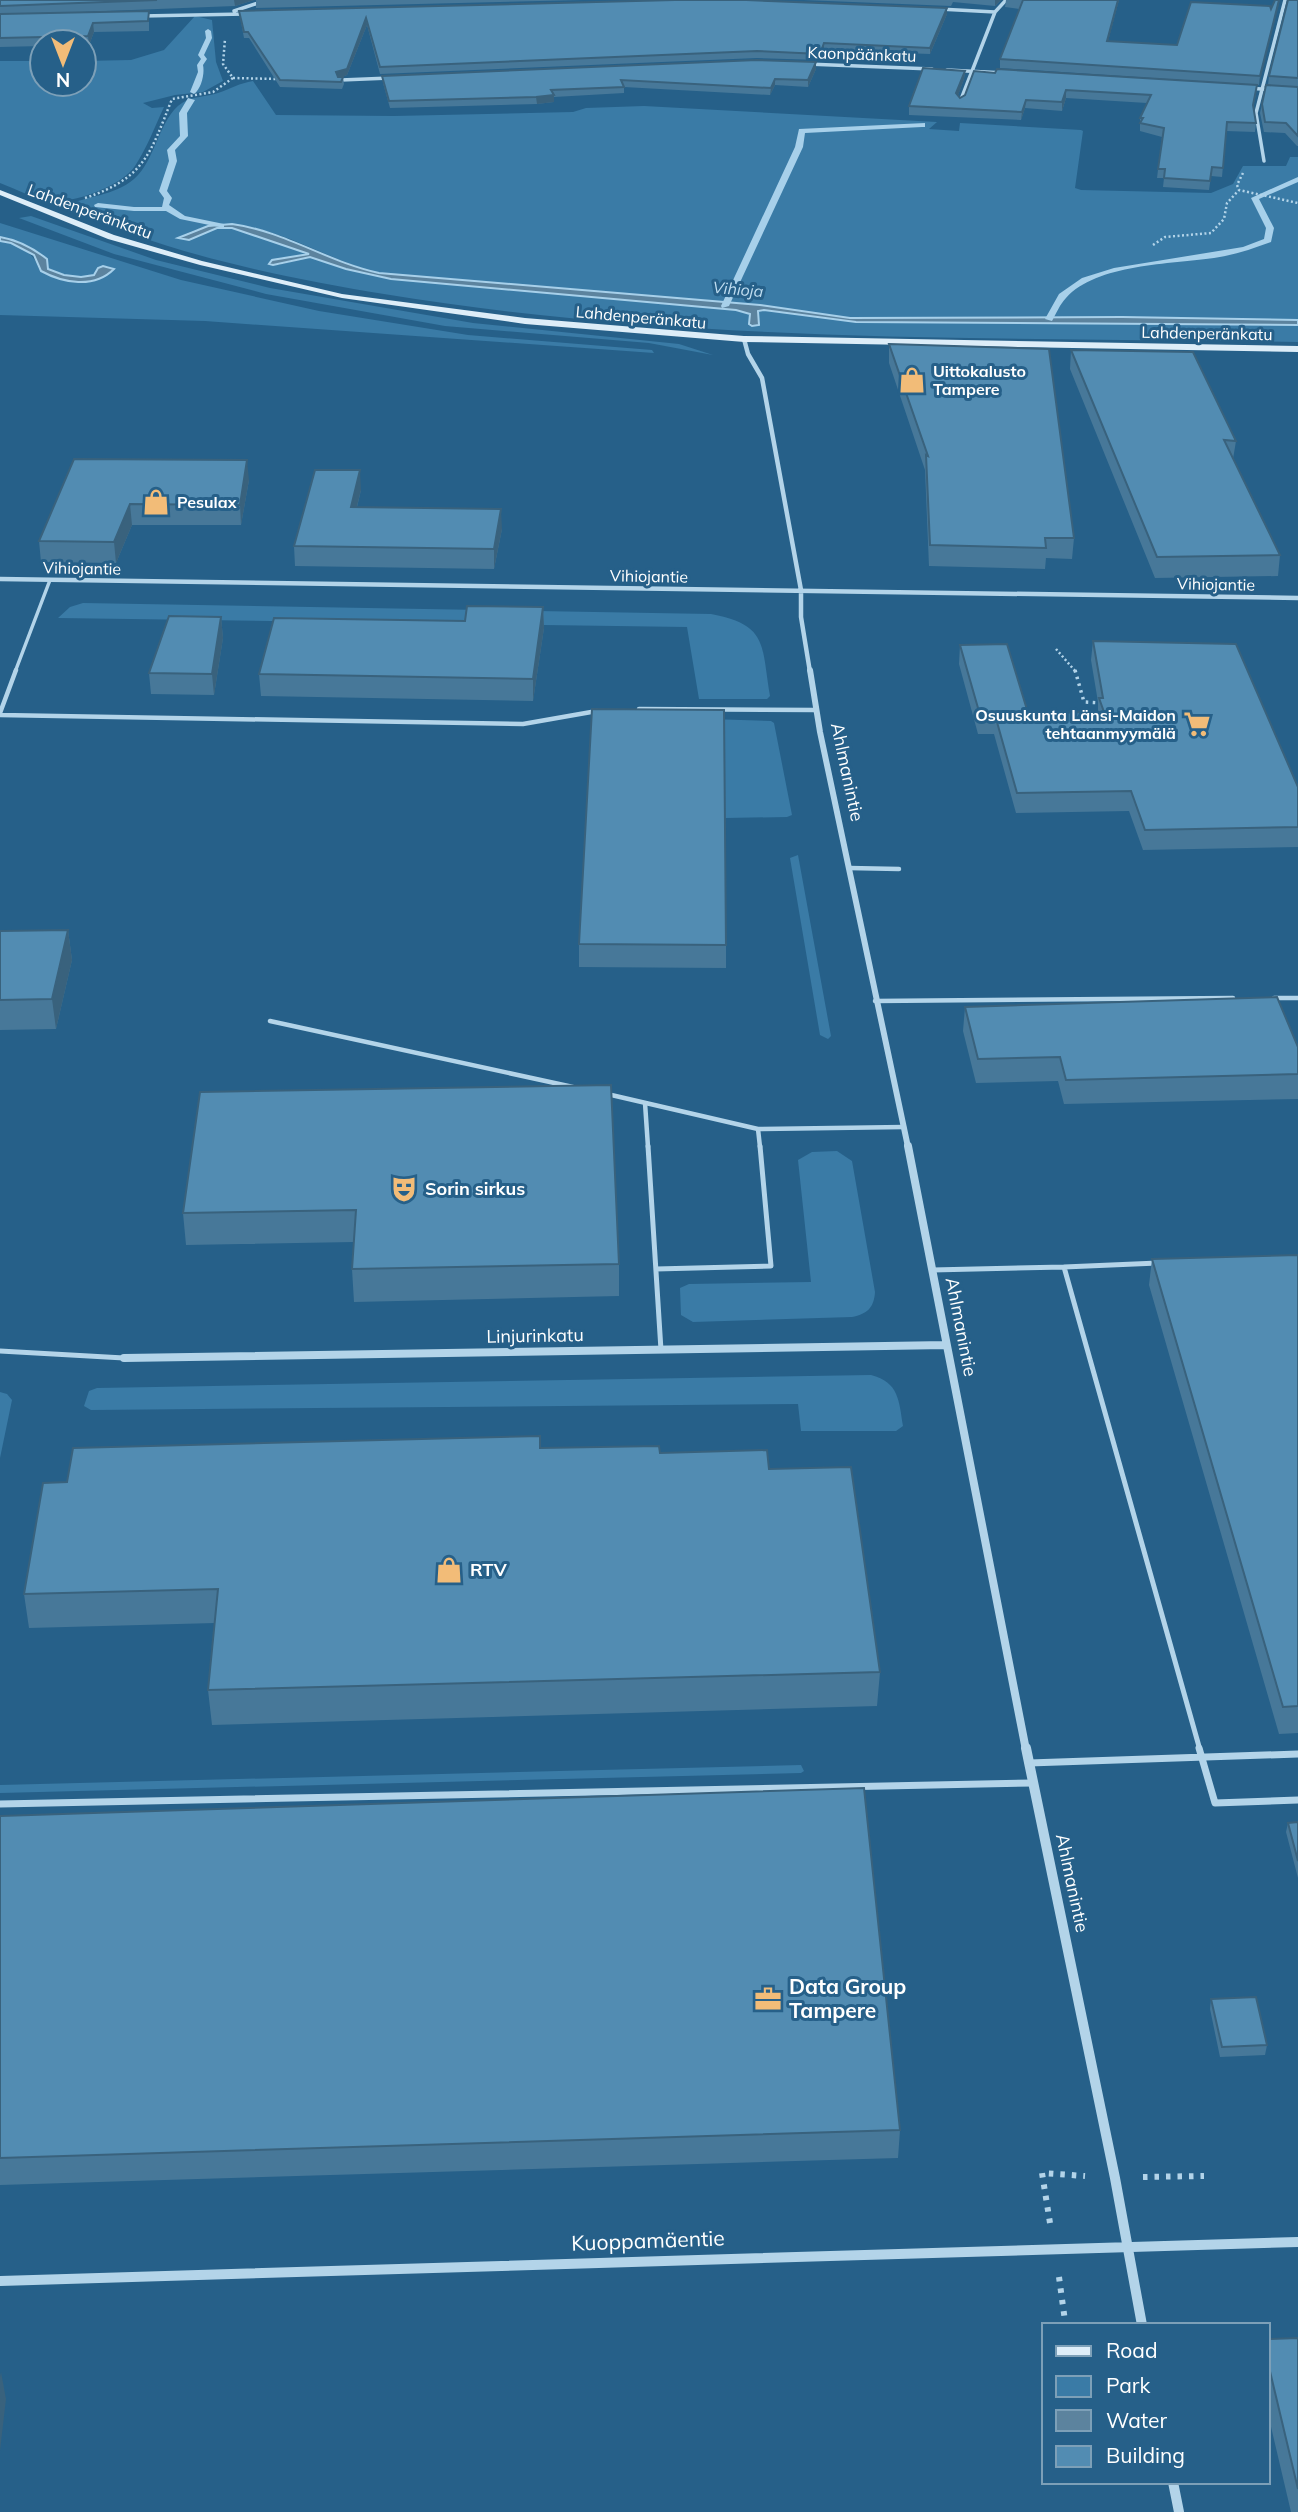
<svg xmlns="http://www.w3.org/2000/svg" width="1298" height="2512" font-family="Mulish,sans-serif">
<style>
.green{fill:#3a7ba6}
.water{fill:#5c839e;stroke:#a7d0ea;stroke-width:2}
.lines{fill:none;stroke-linecap:round;stroke-linejoin:round}
.stream{fill:#a7d0ea;fill-rule:evenodd}
.path-far2{stroke:#b3d4e9;stroke-width:2.5;stroke-dasharray:2 2.5;stroke-linecap:butt}
.path-far1{stroke:#b3d4e9;stroke-width:3.5;stroke-dasharray:2.5 4.5;stroke-linecap:butt}
.path{stroke:#b3d4e9;stroke-width:6;stroke-dasharray:4.5 7;stroke-linecap:butt}
.service-far3{stroke:#b3d4e9;stroke-width:3.5}
.service-far2{stroke:#b3d4e9;stroke-width:4.5}
.service-far1{stroke:#b3d4e9;stroke-width:5}
.service{stroke:#b3d4e9;stroke-width:7}
.minor-far4{stroke:#b3d4e9;stroke-width:3.5}
.minor-far3{stroke:#b3d4e9;stroke-width:4.5}
.minor-far2{stroke:#b3d4e9;stroke-width:6}
.minor-far1{stroke:#b3d4e9;stroke-width:8}
.minor{stroke:#b3d4e9;stroke-width:10}
.secondary{fill:#ddedf8;fill-rule:evenodd}
.wall{fill:#477899}
.shaded-wall{fill:#39627d}
.building{fill:#528cb2;stroke:#39627d;stroke-width:2}
.labels{text-anchor:middle;stroke-width:6;stroke-linejoin:round;paint-order:stroke}
.far-street-label{font-size:16px;fill:#fff;stroke:#266089}
.far-water-label{font-size:16px;font-style:italic;fill:#bfddf0;stroke:#266089}
.far-poi-label{font-size:16px;font-weight:bold;fill:#fff;stroke:#266089;text-anchor:start}
.street-label{font-size:18px;fill:#fff;stroke:#266089}
.poi-label{font-size:18px;font-weight:bold;fill:#fff;stroke:#266089;text-anchor:start}
.near-poi-label{font-size:21px;font-weight:bold;fill:#fff;stroke:#266089;text-anchor:start}
.near-street-label{font-size:21px;fill:#fff;stroke:#266089}
</style>
<rect width="100%" height="100%" fill="#266089"/>
<!-- green -->
<path class="green" d="M195,16L212,20L216,62L223,81L203,92L175,95L143,103L152,108L164,107C155,126 147,148 135,166C123,185 73,204 51,201C34,199 16,189 0,183V61H42V84H84V61L131,60L164,50Z
M253,81L276,115L394,116L573,112L586,108L644,106L937,122L929,129L959,131L960,123L1081,130L1083,131L1075,188L1081,190L1211,193L1233,184L1243,166H1286L1290,157H1298V320L1122,317L850,318L741,303L694,301L379,273C315,258 244,199 178,238C193,238 206,229 221,228C241,226 294,243 309,255L278,258V265L310,257L346,269L391,279L736,310L748,312L759,324L758,311L764,310L856,322L1298,325V342C993,337 686,344 384,294C280,277 159,252 65,206C86,196 114,196 134,179C156,160 159,118 182,103C192,96 207,97 218,93C230,89 240,83 253,81Z
M31,216L156,260L270,288L473,323L679,344L713,355L649,343L445,326L266,294L114,254L19,218Z
M0,223L181,280L319,311L468,335L652,350L654,353L205,321L0,315V241C18,244 33,251 39,269C65,285 88,285 113,268L107,266L98,268L94,275C77,279 64,275 48,269V260L11,239L0,237Z
M83,603L711,614C769,625 761,645 770,696L767,699H699L687,627L58,618L70,607Z
M679,718L771,721L774,723L792,815L787,817L725,818Z
M798,855L831,1036L828,1039L820,1035L790,858Z
M837,1151L852,1161L875,1292C874,1308 867,1314 852,1317L693,1322L681,1315L680,1288L689,1284L811,1282L798,1160L812,1152Z
M871,1375C899,1382 899,1401 903,1426L896,1431H801L798,1404L91,1410L84,1406L89,1391L97,1388Z
M0,1392L7,1394L12,1400L0,1458Z
M801,1765L804,1771L801,1773L0,1793V1785Z"/>
<!-- water -->
<path class="water" d="M232,224C284,231 328,262 379,273L760,305L850,318L1122,317L1298,320V325L856,322L764,310L758,311L759,325L752,326L749,324L750,314L736,310L391,279L346,269L310,257L273,265L269,264L272,260L309,254L232,228H217L189,240L178,238L208,226Z
M0,237C18,240 33,248 47,259L48,269L64,275L81,277L94,275L98,268L103,266L114,269C94,289 63,283 41,271L34,255L11,243L0,241Z"/>
<g class="lines">
<!-- stream -->
<path class="stream" d="M208,29L211,31L212,38L204,55L207,59L203,65C205,74 201,89 194,94L190,92L198,72L197,65L201,59L198,55L206,38L205,31Z
M188,98L195,100L187,113L188,136L175,150L177,161L167,191L172,198L169,205L185,216L224,224V228L180,219L166,211H134L95,207L94,205L98,203L134,207H162L164,198L159,191L169,161L167,150L180,136L179,113Z
M925,123V127H922L805,133L803,147L729,306L722,308L721,306L795,147L799,129Z
M1298,177V182L1259,199L1274,228L1271,242C1252,249 1234,255 1214,258C1172,264 1096,264 1066,298C1060,304 1056,314 1052,321L1045,319L1059,294L1082,278L1114,268L1243,247L1264,239L1266,228L1251,198Z"/>
<!-- path-far2 -->
<path class="path-far2" d="M233,78L278,79
M1243,173L1237,185L1239,190L1298,203
M85,198C145,178 150,154 172,99L213,92L233,78L223,64L225,39
M1153,245L1165,237L1211,233L1224,219L1227,203L1239,190
M1056,649L1076,672"/>
<!-- path-far1 -->
<path class="path-far1" d="M1075,670L1084,702L1102,703"/>
<!-- path -->
<path class="path" d="M1143,2177L1204,2176
M1050,2223L1042,2173L1085,2176
M1059,2277L1065,2321"/>
<!-- service-far3 -->
<path class="service-far3" d="M15,672L50,580"/>
<!-- service-far2 -->
<path class="service-far2" d="M639,709L816,710
M0,713L16,670
M0,715L523,724L597,711
M849,868L899,869
M1274,998H1298
M875,1001L1233,998
M270,1021L573,1087
M607,1094L758,1129L904,1127
M645,1103L648,1147
M758,1129L760,1147"/>
<!-- service-far1 -->
<path class="service-far1" d="M648,1146L661,1350
M1158,1263L1064,1267L1200,1750
M656,1269L771,1266L760,1146
M932,1270L1064,1267
M0,1351L124,1358"/>
<!-- service -->
<path class="service" d="M1199,1748L1215,1803L1298,1800
M1029,1763L1298,1754
M0,1804L1033,1783"/>
<!-- minor-far4 -->
<path class="minor-far4" d="M939,9L995,12
M234,11L267,0
M142,16L245,14
M807,64L932,69
M947,70L1005,73
M341,80L390,78
M1247,88L1274,90
M960,102L995,12L1006,0
M1264,161L1256,113L1285,0"/>
<!-- minor-far3 -->
<path class="minor-far3" d="M744,339L748,354L762,378L801,590V617L810,672
M0,579L1298,598"/>
<!-- minor-far2 -->
<path class="minor-far2" d="M810,670L820,732L908,1147"/>
<!-- minor-far1 -->
<path class="minor-far1" d="M908,1146L1026,1750
M124,1358L946,1345"/>
<!-- minor -->
<path class="minor" d="M1026,1748L1115,2178L1142,2325
M0,2281L1298,2242
M1173,2482L1179,2512"/>
<!-- secondary -->
<path class="secondary" d="M0,190L114,235L202,261L342,294L525,318L744,336L1298,346V352L744,342L525,324L342,298L200,265L108,239L0,195Z"/>
</g>
<!-- wall -->
<path class="wall" d="M0,0H254L235,6L29,14L149,11V31L94,32L89,45H84V42H42V46L0,47Z
M256,0H583L256,8Z
M803,0H1001L995,6L953,2L951,6Z
M1006,0H1119L1108,41L1177,45L1270,6L1259,85L1000,68V59L1019,9L1005,7Z
M1298,0V146H1297L1285,133L1264,132L1260,113L1262,104L1268,85L1269,76Z
M239,11L947,14L930,54L824,50L820,60L757,58L380,74L367,25L347,75L341,77H343L344,84L342,89L280,87L249,38H244Z
M816,69L808,87L775,85L770,95L624,87V93L554,97V102L537,104L390,108L383,83L382,76Z
M965,71L964,79L958,95L960,98L965,95L974,71L1256,94L1253,107L1256,123L1255,132L1226,131L1222,177L1211,176L1209,190L1163,187L1164,178H1157L1162,137L1140,131V118L1147,103L1066,98L1062,111L1025,108L1021,120L909,115V106Z
M889,344L1074,538L1072,559L1046,558L1045,569L929,566L925,470L889,363Z
M1071,350L1236,441L1233,459L1280,555L1278,576L1155,578L1070,369Z
M74,459L249,480L241,525H132L116,563L41,562L39,541Z
M361,490L357,507L502,529L494,569L295,566L294,546Z
M543,607L544,628L533,701L261,696L259,674L465,621Z
M221,617L223,638L214,695L151,694L149,673Z
M1093,641L1298,787V847L1143,850L1129,811L1016,813L994,734H978L959,664L960,645L1028,713L1098,712V702L1091,660Z
M68,930L72,960L56,1029L0,1030V931Z
M579,944L726,945V968L579,967Z
M965,1007L1298,1047V1099L1064,1104L1058,1081L976,1083L963,1031Z
M200,1092L619,1264V1296L354,1302L352,1269L354,1242L186,1245L183,1213Z
M1298,1255V1733L1279,1734L1149,1285L1152,1259Z
M540,1448L660,1453L769,1469L880,1672L877,1706L212,1725L208,1690L215,1623L29,1628L24,1594L67,1482Z
M0,1816L900,2130L898,2158L0,2185Z
M1298,1822V1878L1286,1832L1288,1823Z
M1211,1999L1267,2045L1265,2055L1220,2057L1210,2009Z
M1298,2338V2512H1291L1268,2414V2339Z"/>
<!-- shaded-wall -->
<path class="shaded-wall" d="M234,0H254L235,6Z
M995,0H1001L995,6Z
M1118,0H1119L1106,50L1107,41Z
M1279,0H1280L1259,85L1260,76Z
M947,8V14L930,54V48Z
M366,18L367,25L347,75L337,79L336,72Z
M93,23L94,32L89,45L88,36Z
M824,43V50L820,60V54Z
M816,62V69L808,87V80Z
M965,71L964,79L956,101V93Z
M775,79V85L770,95L771,88Z
M1066,90V98L1062,111V102Z
M554,95V102L537,104L536,97Z
M1026,100L1025,108L1021,120L1022,112Z
M247,460L249,480L241,525L240,505Z
M360,470L361,490L352,526L351,507Z
M130,504L132,525L116,563L114,542Z
M501,509L502,529L494,569V549Z
M543,607L544,628L533,701V679Z
M221,617L223,638L214,695L212,674Z
M68,930L72,960L56,1029L52,999Z
M1,2372L6,2399L0,2451V2377Z"/>
<!-- building -->
<path class="building" d="M0,0H157L0,6Z
M675,0H746L947,8L930,48L824,43L820,54L757,51L380,67L366,18L347,69L336,72L338,77H343L341,82L280,80L248,32H244L239,11Z
M1023,0H1118L1107,41L1177,45L1191,2L1270,6L1271,9L1275,0H1279L1260,76L1000,59Z
M1288,0H1298V78L1269,76Z
M149,11L148,21L93,23L88,36L0,38V14Z
M757,60L816,62L808,80L775,79L771,88L621,80L624,87L551,90L554,95L536,97L389,101L382,76Z
M923,68L965,71L956,93L960,98L965,95L974,71L995,73L997,69L1257,85L1253,105L1256,123L1227,122L1223,168L1212,167L1210,181L1164,178L1165,169H1158L1164,128L1140,123L1143,118H1140L1151,95L1066,90L1062,102L1026,100L1022,112L909,106Z
M1266,85L1298,87V136L1286,123L1265,122L1262,104Z
M889,344L1049,349L1074,538H1045L1046,548L930,545L926,455L928,456Z
M1071,350L1193,352L1236,441L1224,440L1280,555L1157,557Z
M74,459L247,460L240,505L130,504L114,542L39,541Z
M315,470H360L351,507L501,509L494,549L294,546Z
M467,606L543,607L533,679L259,674L274,618L465,621Z
M169,616L221,617L212,674L149,673Z
M1093,641L1236,644L1298,787V827L1145,830L1131,791L1017,793L995,715H980L960,645L1007,644L1028,713L1104,712L1099,698H1103Z
M592,709L724,710L726,945L579,944Z
M68,930L52,999L0,1000V931Z
M1277,997L1298,1047V1074L1066,1080L1060,1057L978,1059L965,1007Z
M611,1085L619,1264L352,1269L356,1210L183,1213L200,1092Z
M1298,1255V1706L1283,1707L1152,1259Z
M540,1436V1448L659,1446L660,1453L767,1450L769,1469L851,1467L880,1672L208,1690L218,1589L24,1594L43,1483L67,1482L73,1448Z
M864,1788L900,2130L0,2158V1816Z
M1298,1822V1861L1288,1823Z
M1256,1997L1267,2045L1222,2047L1211,1999Z
M1298,2338V2489L1268,2363V2339Z"/>
<!-- icons -->
<defs>
<g id="shop-bare" transform="scale(2.1)"><path d="M-5-2.5h2.3a2.7 3.5 0 0 1 5.4 0H5L5.5 6h-11ZM-1.5-2.5h3a1.5 2.3 0 0 0-3 0Z" fill="#f2bc78" stroke="#266089" stroke-width="2.5" paint-order="stroke"/></g>
<g id="supermarket-bare" transform="scale(2.1)"><path d="M-6-5.5h2.5l.6 2H6L4.5 2H-2.5L-4.4-4H-6ZM-1.5 3.2a1.3 1.3 0 1 0 .1 0ZM3 3.2a1.3 1.3 0 1 0 .1 0Z" fill="#f2bc78" stroke="#266089" stroke-width="2.5" paint-order="stroke"/></g>
<g id="theatre-bare" transform="scale(2.1)"><path d="M-5-5.5Q0-4 5-5.5V0Q5 5 0 6Q-5 5-5 0ZM-3.3-2.5H-1v1.5H-3.3ZM1-2.5H3.3v1.5H1ZM-2.8 1Q0 5.5 2.8 1Z" fill="#f2bc78" stroke="#266089" stroke-width="2.5" paint-order="stroke"/></g>
<g id="office-bare" transform="scale(2.1)"><path d="M-6-3h4V-5.5h4V-3h4V5H-6ZM-1-4.5V-3h2v-1.5ZM-6 0V1H6V0Z" fill="#f2bc78" stroke="#266089" stroke-width="2.5" paint-order="stroke"/></g>
</defs>
<g fill-rule="evenodd">
<use href="#shop-bare" x="912" y="380"/>
<use href="#shop-bare" x="156" y="502"/>
<use href="#supermarket-bare" x="1197" y="724"/>
<use href="#theatre-bare" x="404" y="1189"/>
<use href="#shop-bare" x="449" y="1570"/>
<use href="#office-bare" x="768" y="1999"/>
</g>
<g class="labels">
<!-- far-street labels -->
<g class="far-street-label">
<text transform="translate(862 54) rotate(2)" y="6">Kaonpäänkatu</text>
<text transform="translate(90 211) rotate(20)" y="6">Lahdenperänkatu</text>
<text transform="translate(641 317) rotate(5)" y="6">Lahdenperänkatu</text>
<text transform="translate(1207 333) rotate(1)" y="6">Lahdenperänkatu</text>
<text transform="translate(82 568) rotate(1)" y="6">Vihiojantie</text>
<text transform="translate(649 576) rotate(1)" y="6">Vihiojantie</text>
<text transform="translate(1216 584) rotate(1)" y="6">Vihiojantie</text>
</g>
<!-- far-water labels -->
<g class="far-water-label">
<text transform="translate(738 289) rotate(5)" y="6">Vihioja</text>
</g>
<!-- far-poi labels -->
<g class="far-poi-label">
<text x="933" y="377">Uittokalusto<tspan x="933" dy="18">Tampere</tspan></text>
<text x="177" y="508">Pesulax</text>
<text x="1176" y="721" text-anchor="end">Osuuskunta Länsi-Maidon<tspan x="1176" dy="18">tehtaanmyymälä</tspan></text>
</g>
<!-- street labels -->
<g class="street-label">
<text transform="translate(847 772) rotate(78)" y="6">Ahlmanintie</text>
<text transform="translate(961 1327) rotate(79)" y="6">Ahlmanintie</text>
<text transform="translate(535 1336) rotate(-1)" y="6">Linjurinkatu</text>
<text transform="translate(1072 1883) rotate(78)" y="6">Ahlmanintie</text>
</g>
<!-- poi labels -->
<g class="poi-label">
<text x="425" y="1195">Sorin sirkus</text>
<text x="470" y="1576">RTV</text>
</g>
<!-- near-poi labels -->
<g class="near-poi-label">
<text x="789" y="1994">Data Group<tspan x="789" dy="24">Tampere</tspan></text>
</g>
<!-- near-street labels -->
<g class="near-street-label">
<text transform="translate(648 2241) rotate(-2)" y="7">Kuoppamäentie</text>
</g>
</g>
<!-- legend -->
<rect x="1042" y="2323" width="228" height="161" fill="#266089" stroke="#7da0b8" stroke-width="2"/>
<rect x="1056" y="2346" width="35" height="10" fill="#ddedf8" stroke="#7da0b8" stroke-width="2"/>
<text x="1106" y="2358" font-size="21" fill="#ffffff">Road</text>
<rect x="1056" y="2376" width="35" height="21" fill="#3a7ba6" stroke="#7da0b8" stroke-width="2"/>
<text x="1106" y="2393" font-size="21" fill="#ffffff">Park</text>
<rect x="1056" y="2410" width="35" height="21" fill="#5c839e" stroke="#7da0b8" stroke-width="2"/>
<text x="1106" y="2428" font-size="21" fill="#ffffff">Water</text>
<rect x="1056" y="2446" width="35" height="21" fill="#528cb2" stroke="#7da0b8" stroke-width="2"/>
<text x="1106" y="2463" font-size="21" fill="#ffffff">Building</text>
<!-- north arrow -->
<g transform="translate(63 63) rotate(180)"><circle r="33" fill="#266089" stroke="#7da0b8" stroke-width="2"/>
<path d="M0-5L12 26L0 18L-12 26Z" fill="#f2bc78"/>
<text y="-10" font-size="19" font-weight="bold" text-anchor="middle" fill="#ffffff">N</text>
</g>
</svg>
